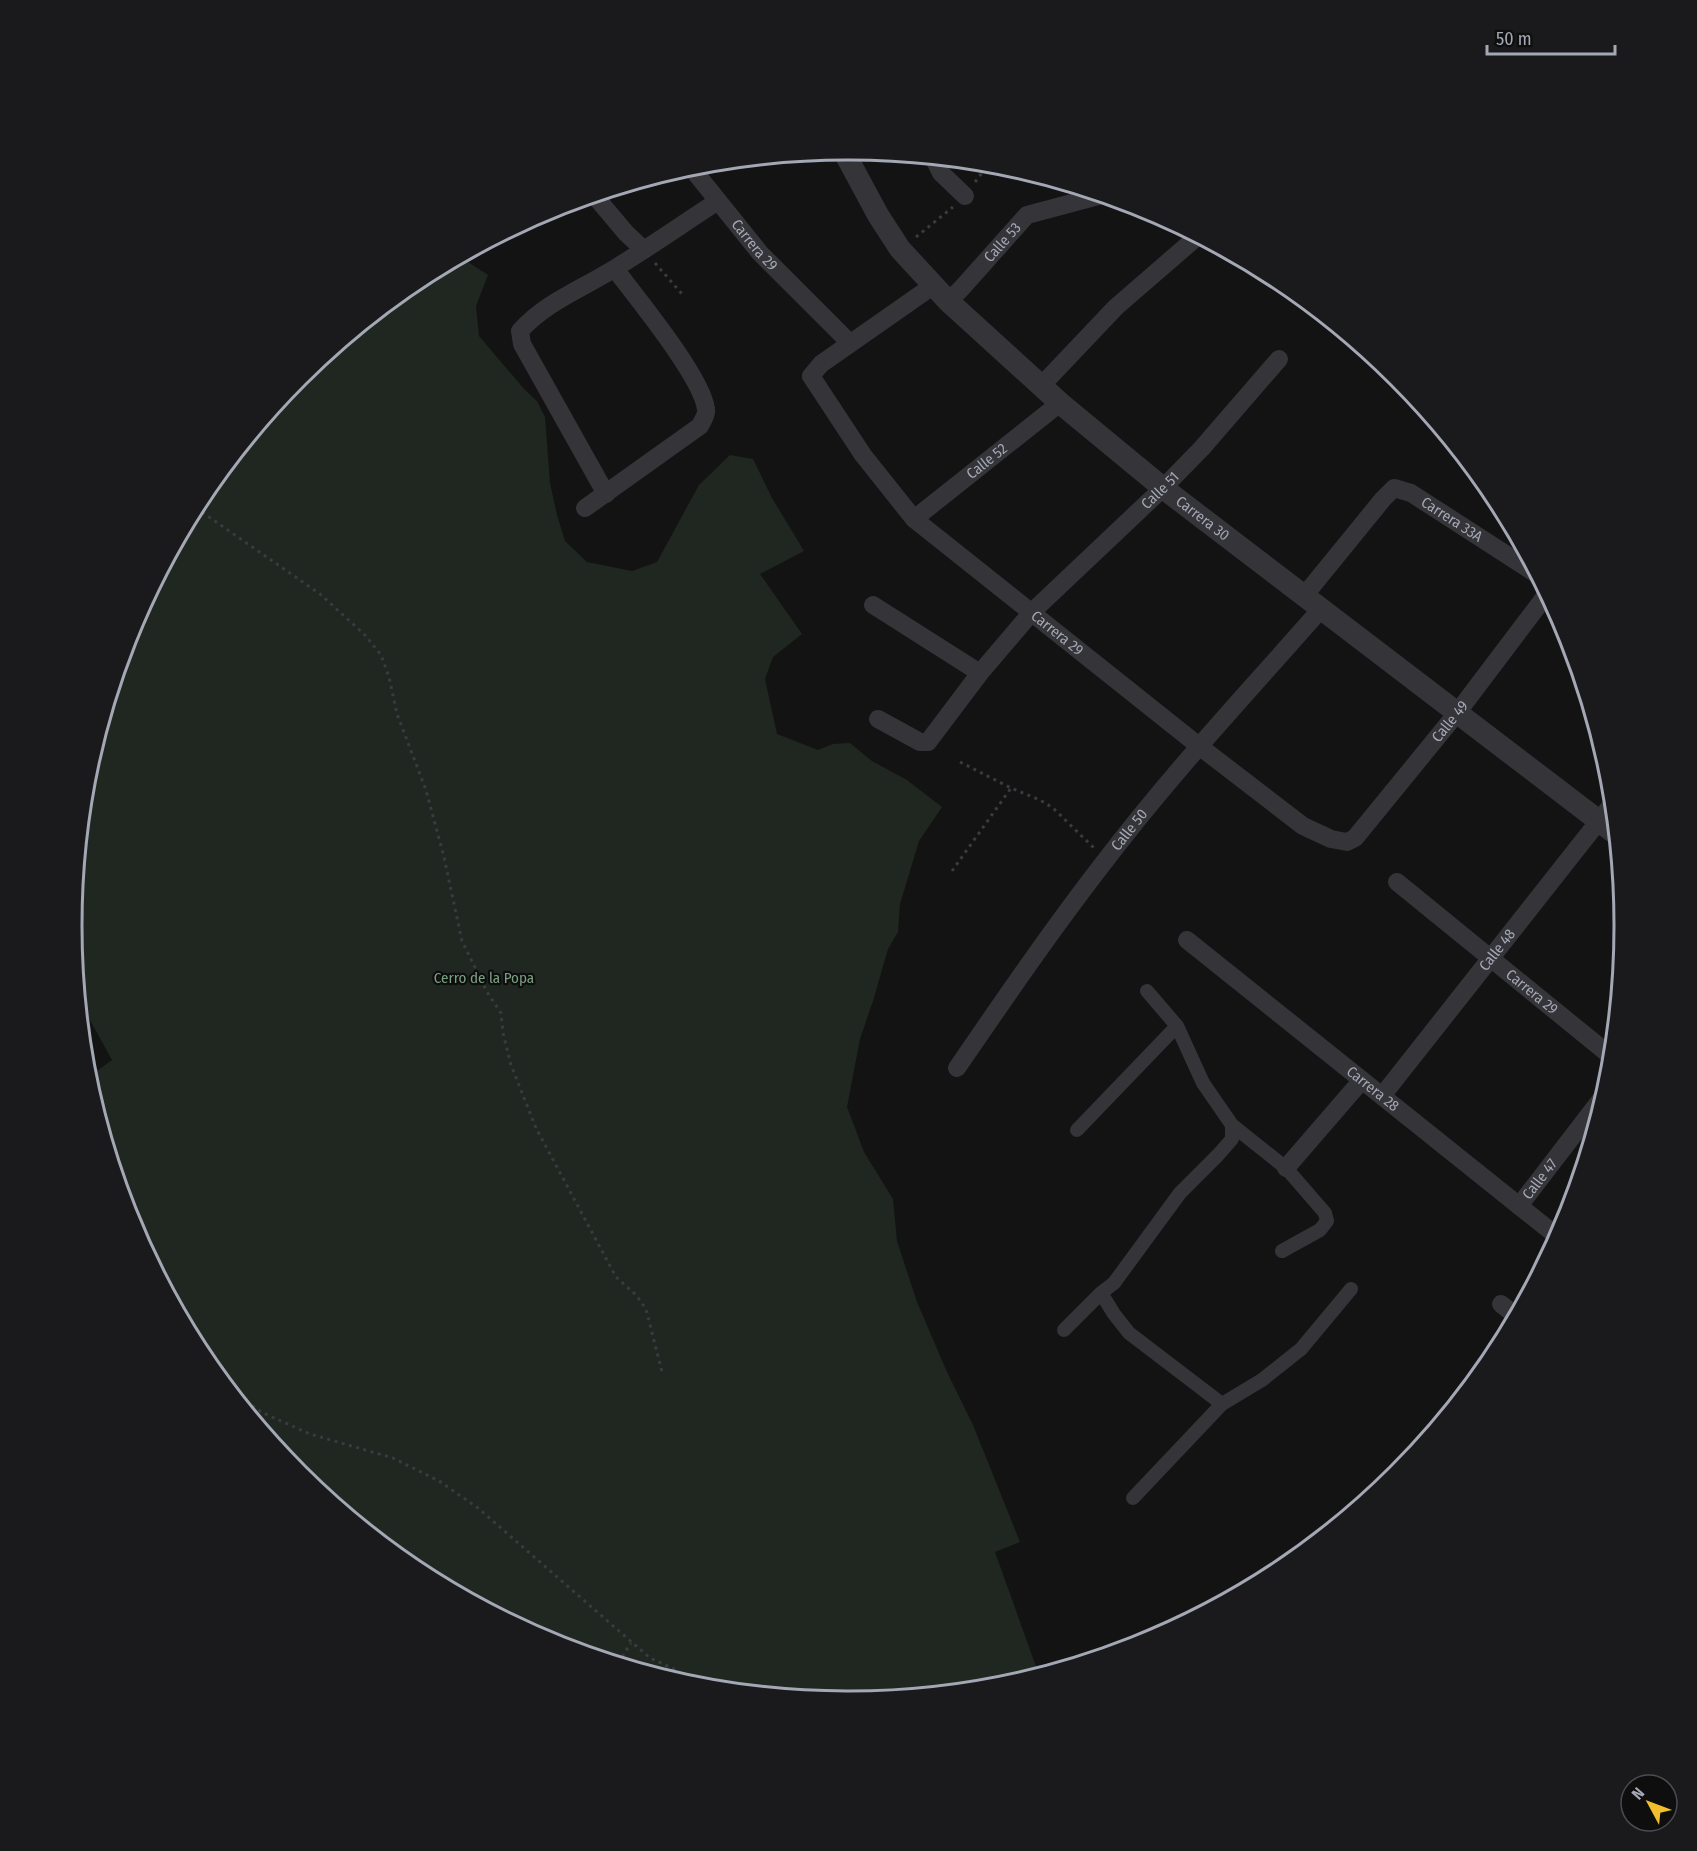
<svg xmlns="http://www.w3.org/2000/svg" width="1697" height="1851" font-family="'Fira Sans Condensed',sans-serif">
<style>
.green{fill:#1f2720}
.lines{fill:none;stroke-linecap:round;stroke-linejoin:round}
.path{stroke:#3a3b40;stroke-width:3;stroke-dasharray:3 4.5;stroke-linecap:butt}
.pedestrian{stroke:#343439;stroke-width:14}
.minor{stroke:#343439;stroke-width:18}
.tertiary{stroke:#343439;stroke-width:22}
.labels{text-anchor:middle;stroke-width:4.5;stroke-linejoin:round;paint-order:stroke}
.street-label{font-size:15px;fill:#a4a8b5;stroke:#0e0e0f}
.park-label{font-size:15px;fill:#7ba080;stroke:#0e0e0f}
.rim{fill:none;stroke:#a4a8b5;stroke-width:3}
</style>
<rect width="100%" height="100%" fill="#131314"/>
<!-- green -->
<path class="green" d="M468,262L488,275L476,306L479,336L525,390L537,401L545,417L550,483L557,515L565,541L587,562L632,571L657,562L699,485L730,455L753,459L772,498L804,551L760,574L802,634L773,657L765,679L777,734L818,750L833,744L850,743L872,761L907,780L942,807L919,841L900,904L898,932L888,949L873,1001L860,1039L847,1107L864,1152L893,1199L897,1241L917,1302L947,1372L973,1425L1020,1542L995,1552L1039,1675L1000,1687L848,1702L697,1687L551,1643L417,1571L299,1474L203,1357L131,1222L87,1077V1074L90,1076L112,1060L80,1002L72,925L87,774L131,628L203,494L300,376L417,280L433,271L437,276Z"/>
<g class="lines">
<!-- path -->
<path class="path" d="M975,182L982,173L983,162
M916,237L953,207
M655,263L682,294
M196,508L320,594L365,635L381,655L389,677L397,714L426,790L444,857L462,941L487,992L501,1013L503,1033L511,1065L536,1128L616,1277L636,1295L646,1309L662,1372
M960,762L1011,788L1040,800L1053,808L1094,848
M952,871L1011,788
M228,1388L261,1412L310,1434L393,1458L439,1481L478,1508L650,1658L676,1670L674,1680
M618,1663L631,1643"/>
<!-- pedestrian -->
<path class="pedestrian" d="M1147,991L1177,1026L1203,1083L1232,1125L1286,1168L1325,1213L1327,1221L1320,1230L1282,1251
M1077,1130L1177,1026
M1101,1293L1114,1314L1129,1333L1222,1404
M1064,1330L1101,1293L1114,1283L1180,1193L1218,1155L1232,1139V1125
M1133,1498L1222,1404L1262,1380L1301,1349L1351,1289"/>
<!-- minor -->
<g class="minor">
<path d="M933,157L941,173L965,196"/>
<path id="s1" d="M690,166L760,253L850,343"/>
<path d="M594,195L626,233L644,250"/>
<path id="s2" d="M934,285L821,364L811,376L863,455L914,519L1199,746L1303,826L1331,839L1347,842L1355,838L1457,713L1547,594"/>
<path id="s3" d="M948,301L960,290L1027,215L1102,195"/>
<path d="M1041,386L1116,307L1198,236"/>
<path d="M606,494L522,344L520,331C547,301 584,288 617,267C651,246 684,223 718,201"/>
<path d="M585,508L700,426C703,420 707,414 706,409C702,377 637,298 615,269"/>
<path id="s4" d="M914,519L1060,403"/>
<path id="s5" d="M1304,596L1383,499L1394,488L1411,493L1538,575"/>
<path d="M873,605L980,673"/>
<path id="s6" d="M878,719L920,742H928L980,673L1032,612L1163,488L1202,448L1279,359"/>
<path id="s7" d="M1397,882L1612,1057"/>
<path id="s8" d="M1187,940L1558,1237"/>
<path id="s9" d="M957,1068C1005,998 1053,928 1105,861C1172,773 1248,692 1321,609"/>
<path id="s10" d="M1382,1096L1613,803"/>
<path d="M1286,1168L1362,1080"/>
<path id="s11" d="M1519,1206L1605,1094"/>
<path d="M1501,1304L1516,1316"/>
</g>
<!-- tertiary -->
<path class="tertiary" id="s12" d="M843,150L878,215L900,249L948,301L1060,403L1163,488L1616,834"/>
</g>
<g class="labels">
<!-- street labels -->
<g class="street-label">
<text dy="5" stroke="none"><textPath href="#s3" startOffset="80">Calle 53</textPath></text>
<text dy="5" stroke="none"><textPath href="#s1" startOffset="102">Carrera 29</textPath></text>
<text dy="5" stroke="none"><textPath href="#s4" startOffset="93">Calle 52</textPath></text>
<text dy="5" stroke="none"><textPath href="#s6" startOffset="399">Calle 51</textPath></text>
<text dy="5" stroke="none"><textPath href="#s12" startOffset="520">Carrera 30</textPath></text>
<text dy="5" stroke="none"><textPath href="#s5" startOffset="207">Carrera 33A</textPath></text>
<text dy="5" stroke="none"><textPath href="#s2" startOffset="513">Carrera 29</textPath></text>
<text dy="5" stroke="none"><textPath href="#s2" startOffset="1032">Calle 49</textPath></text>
<text dy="5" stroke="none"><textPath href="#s9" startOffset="294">Calle 50</textPath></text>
<text dy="5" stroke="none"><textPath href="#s10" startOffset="186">Calle 48</textPath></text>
<text dy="5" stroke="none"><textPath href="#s7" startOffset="174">Carrera 29</textPath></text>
<text dy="5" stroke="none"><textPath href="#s8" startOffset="238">Carrera 28</textPath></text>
<text dy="5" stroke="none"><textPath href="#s11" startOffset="34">Calle 47</textPath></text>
</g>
<!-- park labels -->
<g class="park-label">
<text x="484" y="983">Cerro de la Popa</text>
</g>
</g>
<!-- crop -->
<path d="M0 0H1697V1851H0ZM847 160H849A765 765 0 0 1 1614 925V926A765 765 0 0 1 849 1691H847A765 765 0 0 1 82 926V925A765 765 0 0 1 847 160Z" fill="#1a1a1c" fill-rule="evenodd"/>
<path class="rim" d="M847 160H849A765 765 0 0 1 1614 925V926A765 765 0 0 1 849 1691H847A765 765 0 0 1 82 926V925A765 765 0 0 1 847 160Z"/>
<!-- north arrow -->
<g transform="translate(1649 1803) rotate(311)"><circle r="28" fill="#0e0e0f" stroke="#4a4c51" stroke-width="1.5"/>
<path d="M0-4.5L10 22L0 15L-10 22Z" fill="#f1bf2e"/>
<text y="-9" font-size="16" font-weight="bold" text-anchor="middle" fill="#a4a8b5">N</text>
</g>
<!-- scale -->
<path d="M1487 45v9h128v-9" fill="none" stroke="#a4a8b5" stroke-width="3"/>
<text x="1496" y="45" font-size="18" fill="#a4a8b5" stroke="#0e0e0f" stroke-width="4.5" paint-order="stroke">50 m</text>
</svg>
